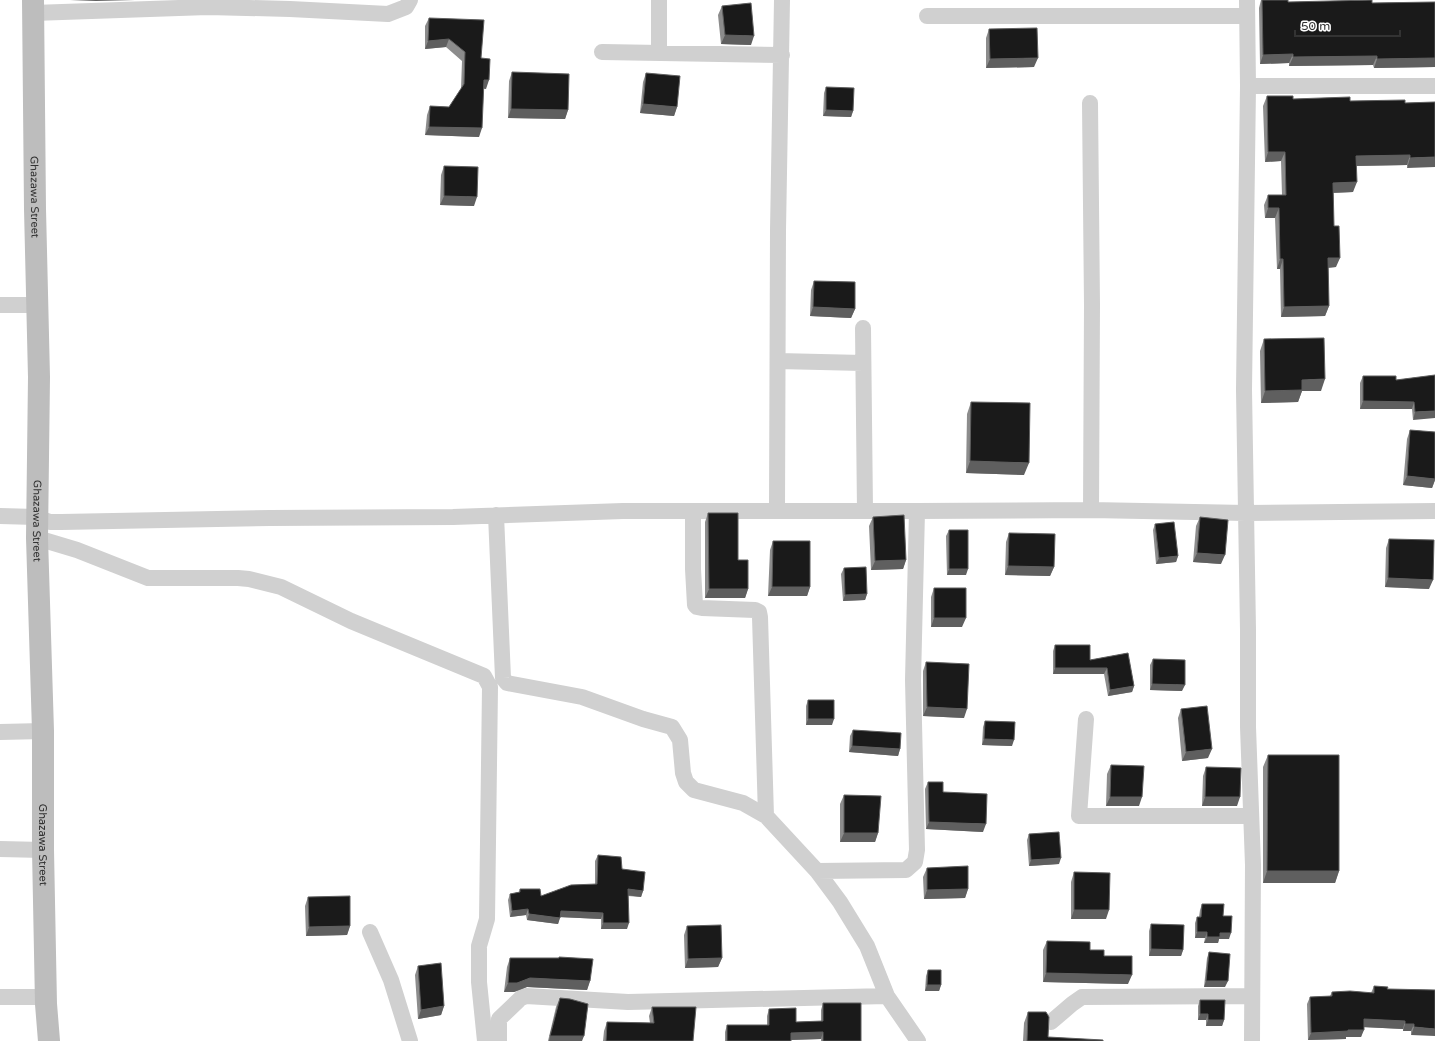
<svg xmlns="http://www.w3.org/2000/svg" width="1435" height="1041" font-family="'Varela Round',sans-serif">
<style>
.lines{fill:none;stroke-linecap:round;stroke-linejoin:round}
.minor{stroke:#d0d0d0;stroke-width:16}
.secondary{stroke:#bdbdbd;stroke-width:22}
.wall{fill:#8c8c8c}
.shaded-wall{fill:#5f5f5f}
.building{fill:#1a1a1a;stroke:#5f5f5f}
.labels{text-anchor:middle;stroke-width:4;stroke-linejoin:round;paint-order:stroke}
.street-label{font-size:11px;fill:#333;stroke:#fff}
</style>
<rect width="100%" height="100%" fill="#fff"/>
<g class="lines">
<!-- minor -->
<path class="minor" d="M1247,0L1248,86L1244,390L1248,630V727L1253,865L1252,1041
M33,13L208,7L290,9L388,14L406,7L410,0
M927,16H1247
M602,52L782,55
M659,53V0
M1248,86H1435
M1090,103L1092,305L1091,510
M0,305H38
M863,328L865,510
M778,361L863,363
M693,511V569L695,605L697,607L702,608L755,610L759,612L760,617L766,816
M777,511L778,230L782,0
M496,515L503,678L507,683L582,697L643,719L672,727L680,740L683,773L686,782L694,790L743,803L766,816L817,871L906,870L915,862L917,850L913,680L917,511
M0,516L36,517L50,522H61L270,518L453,517L623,511H917L1091,510L1246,513L1435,511
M37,538L77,550L148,578H238L249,579L281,587L351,621L484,676L490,687L487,919L479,946V982L485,1041
M1086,719L1079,816H1251
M0,732L43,731
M0,849L43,850
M370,932L391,980L410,1041
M887,996L918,1041
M0,997H46
M1051,1022L1072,1004L1082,997L1252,996
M499,1041V1019L521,998L526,996L628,1002L887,996L867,946L840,902L817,871"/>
<!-- secondary -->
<path class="secondary" id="s1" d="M33,0L35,209L39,377L37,538L43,731V850L46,1004L49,1041"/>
</g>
<!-- wall -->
<path class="wall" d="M1261,0H1288V2L1372,3L1435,2V67L1374,68L1373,65L1289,66V63L1260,64L1259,8Z
M722,6L751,45L721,44L718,15Z
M429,18L481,58L486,89L483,88L479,137L425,135L427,115L430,106L449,107L461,89L462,61L446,47L425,49V26Z
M989,29L1034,67L986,68V38Z
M512,72L568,110L565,119L508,118L509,81Z
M646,73L677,107L674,116L640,113L643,82Z
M826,87L853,111L851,117L823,116L824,93Z
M1267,96L1293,99L1350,101L1405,103L1435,102L1407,168V165L1356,166L1353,192L1333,193L1334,226L1336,267L1328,268L1329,306L1325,316L1281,317L1280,269H1277L1275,218H1265L1264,205L1268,195H1282L1281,161L1265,162L1263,106Z
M444,166L474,206L440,205L441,175Z
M814,281L855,309L851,318L810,316L811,290Z
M1264,339L1321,391H1302L1298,402L1261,403L1260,351Z
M1435,375L1413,420L1412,409H1360V383L1363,376L1396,380Z
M971,402L1024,475L966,473L967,414Z
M1410,430L1435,432V480L1432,488L1403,485L1407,439Z
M708,513L738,560L748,589L745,598H705V522Z
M873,517L906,560L903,569L871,570L869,526Z
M1200,517L1221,564L1193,562L1196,526Z
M1155,524L1178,556L1176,562L1156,564L1153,530Z
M949,530L966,575H947L946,536Z
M1009,533L1054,567L1050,576L1005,575L1006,542Z
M1389,539L1429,589L1385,587L1386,548Z
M773,541L810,587L807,596H768L770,550Z
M844,568L867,594L865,600L843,601L841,574Z
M934,588L962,627H931V597Z
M1055,645L1090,660L1128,653L1134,686L1132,692L1108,696L1104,674H1053V651Z
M1153,659L1182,691L1150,690V665Z
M926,662L964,718L923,716V671Z
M808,700L832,725H806V706Z
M1181,709L1208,758L1182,761L1178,718Z
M985,721L1012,746L982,745L983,727Z
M853,730L900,749L898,756L849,752L850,736Z
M1268,755L1339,871L1335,883H1263V767Z
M1111,765L1139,806H1106L1107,774Z
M1206,767L1237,806H1202L1203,776Z
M928,782L943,792L983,832L926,829L925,789Z
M844,795L878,833L875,842H840V804Z
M1029,834L1059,864L1029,866L1027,840Z
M598,855L622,869L643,891L641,897L628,896L627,929H601V919L560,917L558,924L527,920L526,915L510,917L508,900L510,894L519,892L520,889L541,896L595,885V861Z
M927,868L968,889L965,898L924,899L923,877Z
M1074,872L1106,919H1071V882Z
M308,897L350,926L347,935L306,936L305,906Z
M1202,904L1223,916L1229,939H1219L1218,943H1204L1205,938H1195V923L1197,917H1199L1200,910Z
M1151,924L1183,950L1181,956H1149V931Z
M687,926L722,958L718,967L685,968L684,935Z
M1047,941L1090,950L1104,956L1128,984L1043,982V950Z
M1209,952L1225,987H1204L1207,958Z
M559,957L590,981L587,990L527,987L514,992H504L507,967L510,958H559Z
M418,966L444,1006L441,1015L418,1019L415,975Z
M928,970L941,985L939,991H925L926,976Z
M1374,986L1387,989L1435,990L1411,1035V1031H1403V1029L1364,1027L1361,1037H1346V1039L1308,1040L1307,1004L1310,997L1330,996L1332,992L1371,993Z
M560,998L582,1041H548L556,1007Z
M1200,1000L1224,1020L1222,1026H1206V1020H1198V1006Z
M823,1003L861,1041H821V1039L791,1040V1041H725V1032L727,1025H767V1016L769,1009L796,1022L821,1021V1010Z
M652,1007L693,1041H603L604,1031L607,1022L650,1023L649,1016Z
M1028,1012L1048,1037L1103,1041H1023L1024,1023Z"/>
<!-- shaded-wall -->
<path class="shaded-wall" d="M70,0H135L96,1Z
M725,35L754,36L751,45L721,44Z
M449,39L446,47L425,49L428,41Z
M1293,54L1289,63L1260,64L1263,55Z
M1377,56L1373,65L1289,66L1293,57Z
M1038,58L1034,67L986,68L990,59Z
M1435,58V67L1374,68L1377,59Z
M484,80H489L486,89L480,88Z
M643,104L677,107L674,116L640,113Z
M511,109L568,110L565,119L508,118Z
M826,110L853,111L851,117L823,116Z
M429,127L482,128L479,137L425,135Z
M1268,152H1285L1281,161L1265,162Z
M1410,155L1407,165L1353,166L1356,156Z
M1435,157V167L1407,168L1410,158Z
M1357,182L1353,192L1329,193L1333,183Z
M444,196L477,197L474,206L440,205Z
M1268,208H1279L1275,218H1265Z
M1328,258H1340L1336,267L1324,268Z
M1280,259H1283L1280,269H1277Z
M1329,306L1325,316L1281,317L1284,307Z
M813,307L855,309L851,318L810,316Z
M1325,379L1321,391H1302L1298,402L1261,403L1265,391L1302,380Z
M1363,401L1414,402L1412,409H1360Z
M1435,411V418L1413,420L1415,412Z
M970,461L1029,463L1024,475L966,473Z
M1407,476L1435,479V480L1432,488L1403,485Z
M1197,553L1225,555L1221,564L1193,562Z
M1178,556L1176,562L1156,564L1159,558Z
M906,560L903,569L871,570L875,561Z
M1008,566L1054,567L1050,576L1005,575Z
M949,569H968L966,575H947Z
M1388,578L1433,580L1429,589L1385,587Z
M772,587H810L807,596H768Z
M709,589H748L745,598H705Z
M867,594L865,600L843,601L845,595Z
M934,618H966L962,627H931Z
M1055,668H1107L1104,674H1053Z
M1152,684L1185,685L1182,691L1150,690Z
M1134,686L1132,692L1108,696L1110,690Z
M927,707L967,709L964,718L923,716Z
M808,719H834L832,725H806Z
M984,739L1014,740L1012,746L982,745Z
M852,746L900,749L898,756L849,752Z
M1212,749L1208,758L1182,761L1186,752Z
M1110,797H1142L1139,806H1106Z
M1205,797H1240L1237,806H1202Z
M929,822L986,824L983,832L926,829Z
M844,833H878L875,842H840Z
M1061,858L1059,864L1029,866L1031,860Z
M1267,871H1339L1335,883H1263Z
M628,889L643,891L641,897L626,895Z
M968,889L965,898L924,899L927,890Z
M528,909L526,915L510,917L512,911Z
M1074,910H1109L1106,919H1071Z
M561,911L603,913L601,919L558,917Z
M529,914L560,918L558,924L527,920Z
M603,923H629L627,929H601Z
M350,926L347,935L306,936L309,927Z
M1197,932H1207L1205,938H1195Z
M1220,933H1231L1229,939H1219L1218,943H1204L1207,937Z
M1151,949L1183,950L1181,956H1149Z
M722,958L718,967L685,968L688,959Z
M1046,973L1132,975L1128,984L1043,982Z
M530,978L590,981L587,990L527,987L514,992H504L508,983Z
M1206,981H1228L1225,987H1204Z
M927,985H941L939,991H925Z
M444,1006L441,1015L418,1019L421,1010Z
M1200,1014H1208L1206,1020H1198Z
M1364,1019L1405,1021L1403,1029L1361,1027Z
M1208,1020H1224L1222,1026H1206Z
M1405,1024H1414L1411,1031H1403Z
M1414,1027L1435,1029V1036L1411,1035Z
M1348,1030H1364L1361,1037H1346V1039L1308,1040L1311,1033Z
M823,1032L821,1039L789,1040L791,1033Z
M550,1036H584L582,1041H549Z"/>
<!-- building -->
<path class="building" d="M1262,0H1288V2L1372,0V3L1435,2V58L1377,59V56L1293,57V54L1263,55Z
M751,3L754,36L725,35L722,6Z
M429,18L484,20L481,58L490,59L489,80H484L482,128L429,127L430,106L449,107L464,84L465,52L449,39L428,41Z
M1037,28L1038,58L990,59L989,29Z
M512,72L569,74L568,110L511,109Z
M646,73L680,76L677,107L643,104Z
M826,87L854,88L853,111L826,110Z
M1267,96H1293V99L1350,97V101L1405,100V103L1435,102V157L1410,158V155L1356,156L1357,182L1333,183L1334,226H1339L1340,258H1328L1329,306L1284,307L1283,259H1280L1279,208H1268V195H1286L1285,152H1268Z
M444,166L478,167L477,197L444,196Z
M814,281L855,282V309L813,307Z
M1324,338L1325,379L1302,380V390L1265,391L1264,339Z
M1435,375V411L1415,412L1414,402L1363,401V376H1396V380Z
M971,402L1030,403L1029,463L970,461Z
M1410,430L1435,432V479L1407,476Z
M708,513H738V560H748V589H709Z
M904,515L906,560L875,561L873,517Z
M1200,517L1228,520L1225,555L1197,553Z
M1174,522L1178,556L1159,558L1155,524Z
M949,530H968V569H949Z
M1009,533L1055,534L1054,567L1008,566Z
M1389,539L1434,540L1433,580L1388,578Z
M773,541H810V587H772Z
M866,567L867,594L845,595L844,568Z
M934,588H966V618H934Z
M1055,645H1090V660L1128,653L1134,686L1110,690L1107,668H1055Z
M1153,659L1185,660V685L1152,684Z
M926,662L969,664L967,709L927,707Z
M808,700H834V719H808Z
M1207,706L1212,749L1186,752L1181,709Z
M985,721L1015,722L1014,740L984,739Z
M853,730L901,733L900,749L852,746Z
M1268,755H1339V871H1267Z
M1111,765L1144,766L1142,797H1110Z
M1206,767L1241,768L1240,797H1205Z
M928,782H943V792L987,794L986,824L929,822Z
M844,795L881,796L878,833H844Z
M1059,832L1061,858L1031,860L1029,834Z
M598,855L621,857L622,869L645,872L643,891L628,889L629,923H603V913L561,911L560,918L529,914L528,909L512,911L510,894L520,892V889H540L541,896L571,885L597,884Z
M968,866V889L927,890V868Z
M1074,872L1110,873L1109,910H1074Z
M350,896V926L309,927L308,897Z
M1202,904H1224L1223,916H1232L1231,933H1220V937H1207V932H1197V917H1201Z
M1151,924L1184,925L1183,950L1151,949Z
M721,925L722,958L688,959L687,926Z
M1047,941L1090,942V950H1104V956H1132V975L1046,973Z
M1209,952L1230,954L1228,981H1206Z
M559,957L593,959L590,981L530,978L517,983H508L510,958H559Z
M441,963L444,1006L421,1010L418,966Z
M928,970H941V985H927Z
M1374,986L1388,987L1387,989L1435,990V1029L1414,1027V1024H1405V1021L1364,1019V1030H1348V1031L1311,1033L1310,997L1332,996V992L1350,991L1374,993Z
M560,998L570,999L588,1004L584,1036H550Z
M1200,1000H1225L1224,1020H1208V1014H1200Z
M823,1003H861V1041H823V1032L791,1033V1041H727V1025H769V1009L796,1008V1022L823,1021Z
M652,1007H696L693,1041H606L607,1022L654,1023Z
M1028,1012H1046L1049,1017L1048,1037L1103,1040V1041H1027Z"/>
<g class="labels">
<!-- street labels -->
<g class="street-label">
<text dy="4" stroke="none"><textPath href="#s1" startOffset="197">Ghazawa Street</textPath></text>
<text dy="4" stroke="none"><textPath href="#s1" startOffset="521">Ghazawa Street</textPath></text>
<text dy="4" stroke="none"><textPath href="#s1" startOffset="845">Ghazawa Street</textPath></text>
</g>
</g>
<!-- scale -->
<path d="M1295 30v6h105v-6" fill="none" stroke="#333333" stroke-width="2"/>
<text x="1301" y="30" font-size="12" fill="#333333" stroke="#ffffff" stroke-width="3" paint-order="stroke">50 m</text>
</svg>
